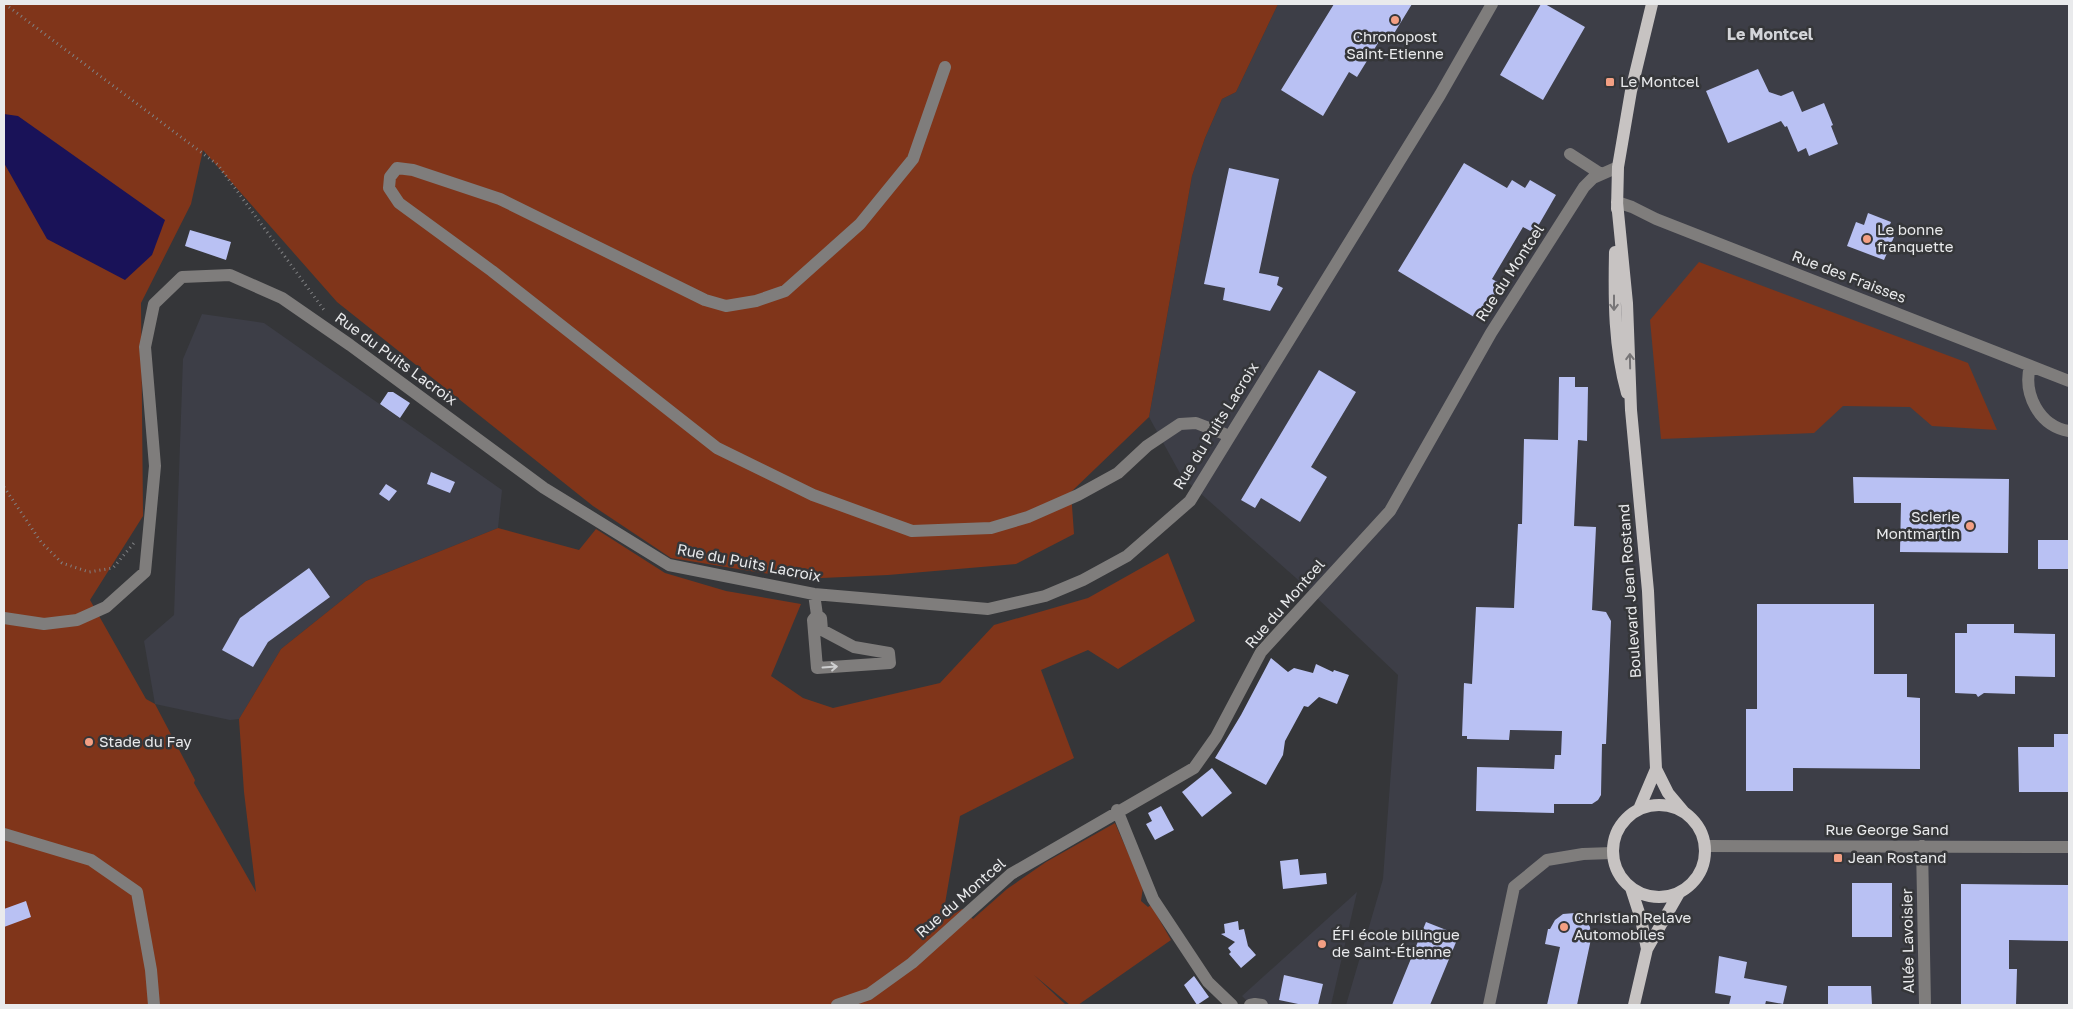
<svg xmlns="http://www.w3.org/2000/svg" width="2073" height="1009" font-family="'Golos Text',sans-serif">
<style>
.built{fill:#3d3e47}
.green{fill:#80351a}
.water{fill:#191258}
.building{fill:#b9c1f3}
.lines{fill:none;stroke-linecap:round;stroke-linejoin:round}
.path{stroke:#818284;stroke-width:3;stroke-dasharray:1 4;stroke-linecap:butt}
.minor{stroke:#7f7d7c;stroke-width:12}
.major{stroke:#c7c3c2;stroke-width:12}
.oneway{stroke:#777577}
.oneway2{stroke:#cecfd0}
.poi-dot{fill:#f39f83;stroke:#353639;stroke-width:2}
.labels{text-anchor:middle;stroke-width:5;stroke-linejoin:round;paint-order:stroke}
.poi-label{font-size:15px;fill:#e9eaec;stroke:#353639;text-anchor:start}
.street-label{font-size:15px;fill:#e9eaec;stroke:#353639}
.neighbourhood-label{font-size:16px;font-weight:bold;fill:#d4d5d9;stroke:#353639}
</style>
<rect width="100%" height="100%" fill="#353639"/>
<!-- built -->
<path class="built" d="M1278,4H2069V1005H1346L1383,879L1398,675L1296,578L1182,477L1149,417L1192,176L1205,138L1222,99L1236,92Z
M202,314L264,323L502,490L498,528L366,581L281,649L239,719L230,720L155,704L144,641L174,615L183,359Z
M1357,892L1331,1005H1251L1242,996Z"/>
<!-- green -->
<path class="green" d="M4,4H1278L1236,92L1222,99L1205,138L1192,176L1149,417L1071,492L1074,534L1016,564L888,575L800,579L671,558L593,506L337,302L203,150L191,204L141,303L143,516L90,600L146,699L155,704L195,780L194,783L256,892L244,792L239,719L281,649L366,581L498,528L579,550L596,529L665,573L726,591L801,604L771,676L803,698L833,708L940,683L994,625L1088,598L1168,553L1195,621L1118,669L1088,650L1041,670L1074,758L960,816L942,921L962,909L973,919L1007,889L1046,862L1115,823L1143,887L1141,901L1148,907L1151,905L1171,940L1078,1005H1070L1034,975L1066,1005H4Z
M1699,262L1968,363L1997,430L1932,426L1910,407L1843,406L1814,433L1661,439L1650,320Z"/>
<!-- water -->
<path class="water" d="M4,114L18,116L165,220L152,255L125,280L47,239L4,163Z"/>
<!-- building -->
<path class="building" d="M1334,4H1412L1390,40L1383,35L1357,77L1349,72L1323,116L1281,90Z
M1541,4H1545L1585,27L1543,100L1500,75Z
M1758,69L1769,92L1781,96L1793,91L1802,112L1824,103L1833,125L1831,126L1838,144L1809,156L1806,148L1798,152L1787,126L1785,127L1781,121L1728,143L1706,91Z
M1464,163L1507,188L1512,180L1525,188L1530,180L1556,195L1534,233L1523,227L1492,279L1501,284L1479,320L1398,271Z
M1229,168L1279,179L1259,273L1279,277L1277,285L1283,288L1270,311L1223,300L1225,288L1204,284Z
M1868,213L1891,222L1886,234L1894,237L1884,260L1847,246L1856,222L1864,225Z
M190,230L231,242L226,260L185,246Z
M1319,370L1356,392L1311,467L1327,477L1300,522L1261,498L1255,508L1241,500Z
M1559,377H1575V387H1588L1587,441L1578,440L1574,526L1596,527L1592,610L1606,612L1611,621L1606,744H1602L1601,795L1598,800L1592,804H1554V813L1476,811L1477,767L1554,769L1555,755H1561L1562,731L1510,730L1509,740L1467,739V736H1462L1464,683L1472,684L1476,607L1514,608L1518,524H1522L1524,439L1558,440Z
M388,392H393L410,403L400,418L380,404Z
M431,472L455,482L450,493L427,484Z
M1853,477L2009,479L2008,553L1900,552L1901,503H1854Z
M386,484L397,491L389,501L379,494Z
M2038,540H2069V569H2038Z
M309,568L330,597L268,642L253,667L222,650L240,618Z
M1757,604H1874V674H1907V697L1920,698V769L1793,768V791H1746V709H1757Z
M1967,624H2014V633L2055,634V677L2015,676V694L1984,693L1978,697L1976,694L1955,693V633H1967Z
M1271,658L1288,672L1294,668L1313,673L1316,664L1333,672L1334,670L1349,675L1337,704L1319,697L1308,707L1304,706L1285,741L1283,755L1266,785L1215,758L1241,715Z
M2054,734H2069V792H2019L2018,747H2054Z
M1212,768L1232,793L1202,817L1182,792Z
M1161,806L1174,830L1155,840L1146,824L1152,821L1148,813Z
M1298,859L1300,875L1326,873L1327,884L1283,889L1280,861Z
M1852,883H1892V937H1852Z
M1961,884L2069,885V941L2009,940V969H2017L2016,1005H1961Z
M26,901L31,917L4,927V909Z
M1575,913L1584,919L1590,927L1591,939L1577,1005H1547L1560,947L1545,944L1548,929H1550L1555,920L1563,914Z
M1238,921L1239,930L1244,929L1248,946L1256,955L1241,968L1229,954L1231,952L1228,948L1235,942L1221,934L1225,933L1224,924Z
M1426,922L1459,935L1430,1005H1392Z
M1719,956L1747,962L1744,978L1787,986L1783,1004L1766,1001L1765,1005H1729L1731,996L1715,993Z
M1284,975L1323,984L1318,1005H1303L1279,1000Z
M1194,976L1209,997L1197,1005L1184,985Z
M1828,986H1871L1872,1005H1828Z"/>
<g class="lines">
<!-- path -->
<path class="path" d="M5,4L218,165L324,310
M4,487L41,542L62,563L89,572L113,568L134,543"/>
<!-- minor -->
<path class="minor" d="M945,67L913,159L860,224L785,291L756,301L726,306L705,300L500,199L413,170L397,168L390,177L389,188L399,203L492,271L717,448L813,495L912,531L991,528L1028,517L1078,495L1118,473L1147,446L1180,424L1196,423L1230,436
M1570,154L1601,174
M1617,202L1632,207L1656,219L2069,381
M2030,366C2023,394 2039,426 2069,431
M814,594L817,615L821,618L822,630L854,647L889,653L890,663L817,668L813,620L817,615
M4,618L44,624L77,620L106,607L145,572L155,466L145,347L154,304L182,277L230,275L282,298L350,345L544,488L669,565L814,594L988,609L1045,596L1083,580L1127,556L1190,501L1440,95L1492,4
M1117,810L1153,899L1208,982L1232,1005
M4,834L91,860L137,892L151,970L154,1005
M1705,846L2069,847
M1922,846L1925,1005
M837,1005L869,994L912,963L1011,874L1194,768L1216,737L1261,652L1390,511L1491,333L1584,187L1593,178L1618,167
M1250,1005L1255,1004L1262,1005
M1489,1005L1514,887L1547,860L1583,854L1612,853"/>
<!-- major -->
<path class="major" d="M1617,202L1627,303L1631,410L1648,591L1656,769L1668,793L1684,812
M1617,209L1618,167L1631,91L1652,4
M1615,252C1614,300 1614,347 1627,393
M1613 851a46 46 0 1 1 92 0a46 46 0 1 1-92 0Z
M1639,809L1656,769
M1631,888L1641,919L1647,949
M1634,1005L1647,949L1679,893"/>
</g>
<!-- one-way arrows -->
<defs><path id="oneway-shaft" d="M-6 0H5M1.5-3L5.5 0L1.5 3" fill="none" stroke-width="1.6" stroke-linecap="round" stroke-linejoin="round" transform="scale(1.25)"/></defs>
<g class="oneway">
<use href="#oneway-shaft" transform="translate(1614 303) rotate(90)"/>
<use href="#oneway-shaft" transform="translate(1630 361) rotate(-91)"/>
</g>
<use class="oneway2" href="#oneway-shaft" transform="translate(830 667) rotate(-4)"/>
<!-- markers -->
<g class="poi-dot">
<circle cx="1395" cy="20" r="5"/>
<rect x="1605" y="77" width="10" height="10" rx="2.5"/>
<circle cx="1867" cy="239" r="5"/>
<circle cx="1970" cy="526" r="5"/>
<circle cx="89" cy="742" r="5"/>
<rect x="1833" y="853" width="10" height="10" rx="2.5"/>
<circle cx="1564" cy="927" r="5"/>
<circle cx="1322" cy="944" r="5"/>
</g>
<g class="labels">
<!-- poi labels -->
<g class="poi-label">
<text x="1395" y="42" text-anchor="middle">Chronopost<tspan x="1395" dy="17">Saint-Etienne</tspan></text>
<text x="1620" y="87">Le Montcel</text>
<text x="1877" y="235">Le bonne<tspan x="1877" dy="17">franquette</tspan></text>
<text x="1960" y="522" text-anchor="end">Scierie<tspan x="1960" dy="17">Montmartin</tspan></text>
<text x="99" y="747">Stade du Fay</text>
<text x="1848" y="863">Jean Rostand</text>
<text x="1574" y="923">Christian Relave<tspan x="1574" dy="17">Automobiles</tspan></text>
<text x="1332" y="940">ÉFI école bilingue<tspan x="1332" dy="17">de Saint-Étienne</tspan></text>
</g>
<!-- street labels -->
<g class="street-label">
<text transform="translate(1510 273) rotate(-57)" y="5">Rue du Montcel</text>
<text transform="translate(1849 277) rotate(21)" y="5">Rue des Fraisses</text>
<text transform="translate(396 359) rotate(36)" y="5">Rue du Puits Lacroix</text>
<text transform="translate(1216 426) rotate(-58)" y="5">Rue du Puits Lacroix</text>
<text transform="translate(749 563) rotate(11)" y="5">Rue du Puits Lacroix</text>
<text transform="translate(1630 591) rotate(-94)" y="5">Boulevard Jean Rostand</text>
<text transform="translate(1285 604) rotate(-49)" y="5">Rue du Montcel</text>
<text x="1887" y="835">Rue George Sand</text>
<text transform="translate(961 898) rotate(-41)" y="5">Rue du Montcel</text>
<text transform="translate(1908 941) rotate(-91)" y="5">Allée Lavoisier</text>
</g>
<!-- neighbourhood labels -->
<g class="neighbourhood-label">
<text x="1770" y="40">Le Montcel</text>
</g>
</g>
<!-- border -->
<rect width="2073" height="1009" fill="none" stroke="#e9eaec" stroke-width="10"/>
</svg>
